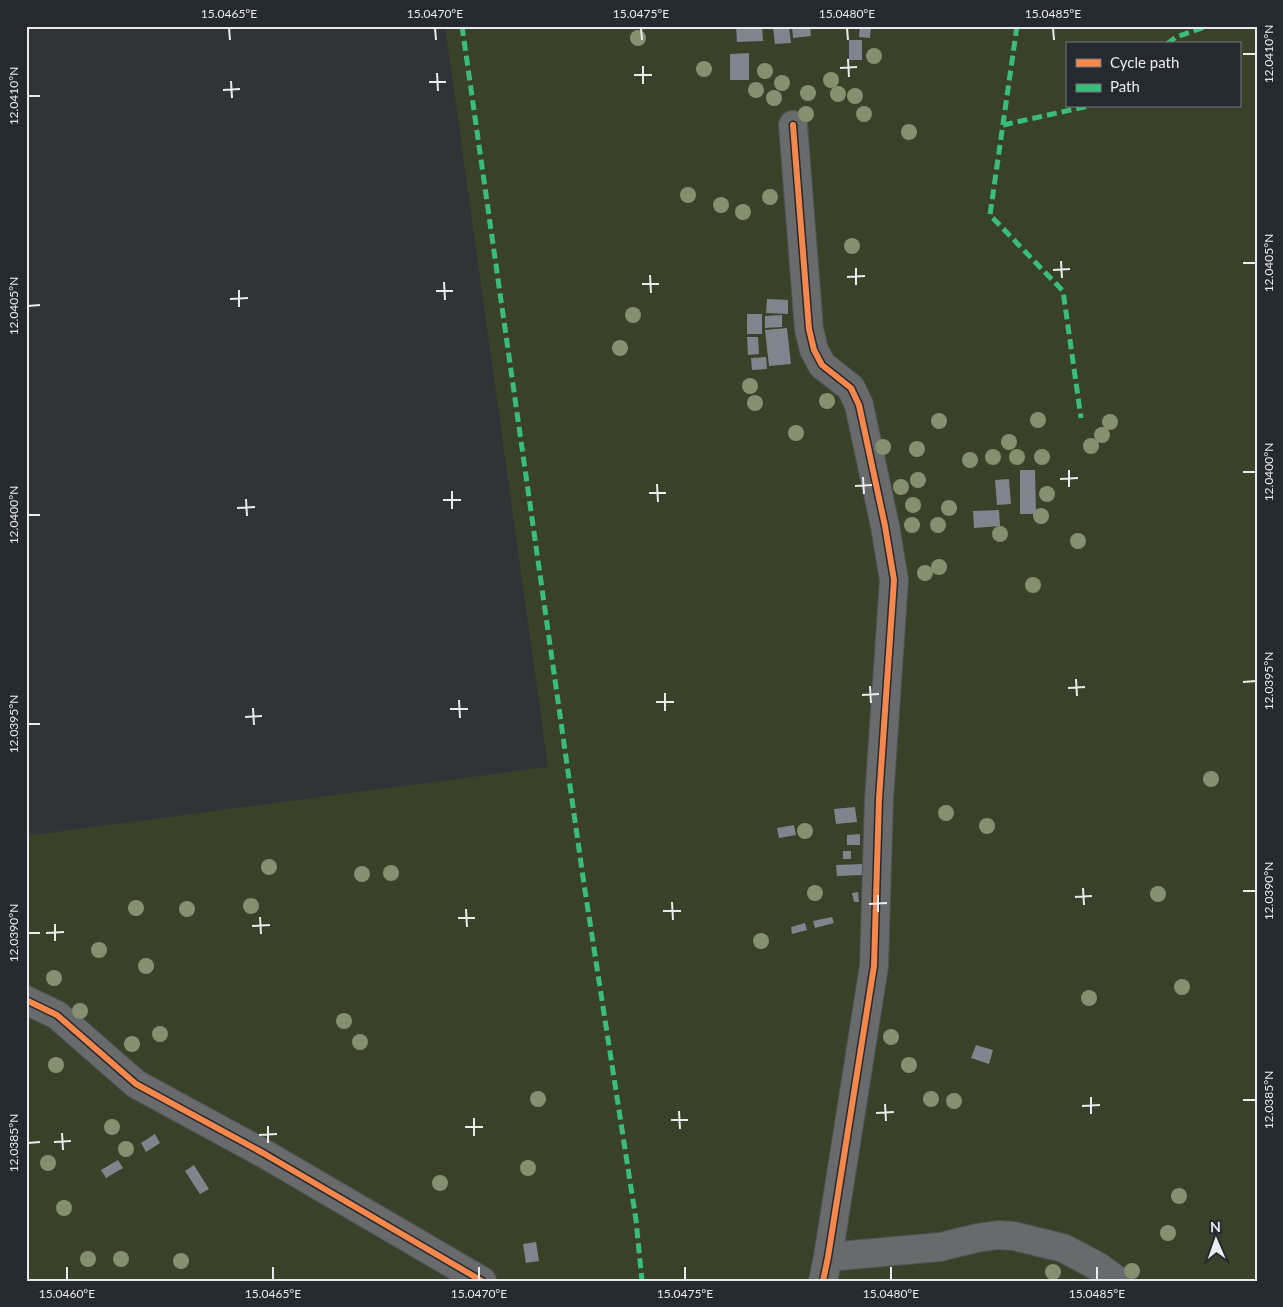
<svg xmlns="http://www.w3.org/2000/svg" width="1283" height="1307" font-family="Lato,sans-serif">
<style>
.green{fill:#394228;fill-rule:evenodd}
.building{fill:#7f858c}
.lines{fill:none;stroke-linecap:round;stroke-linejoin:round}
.minor-casing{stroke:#4f5254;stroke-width:30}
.minor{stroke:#686a6c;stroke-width:28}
.quiet{stroke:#3abd76;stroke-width:5;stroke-dasharray:10 5;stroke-linecap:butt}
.cycleway-casing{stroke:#242a2f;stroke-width:9}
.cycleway{stroke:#f5874c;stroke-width:6}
.tree{fill:#849070}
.ticks{fill:none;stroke:#e9ecef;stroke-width:2}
.neatline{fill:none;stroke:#e9ecef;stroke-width:2}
.ticks-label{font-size:12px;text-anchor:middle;fill:#e9ecef}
</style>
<rect width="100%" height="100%" fill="#313436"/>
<!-- green -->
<path class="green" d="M445,26H1257V1281H26V836L548,767ZM1067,44H1239V106H1067Z"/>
<!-- building -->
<path class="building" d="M736,26H762L763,41L737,42Z
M789,26L791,43L775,44L773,27Z
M792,26H810L811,36L793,38Z
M860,26H871L870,38L859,37Z
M849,40H862V60H849Z
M749,53V80H730V54Z
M767,299L788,300V314L766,313Z
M747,314H762V334H747Z
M782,315V327L765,328V316Z
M787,328L791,364L769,366L765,330Z
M747,337H758L759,354L748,355Z
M766,357L767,369L752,370L751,358Z
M1020,470H1035L1036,514H1020Z
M1009,479L1011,504L997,505L995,480Z
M999,510L1000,526L974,528L973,511Z
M855,807L857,822L836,824L834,809Z
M794,825L796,835L779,838L777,828Z
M860,834V845H847V835Z
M843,851H851V859H843Z
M862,864V875L837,876L836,865Z
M858,892L859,902H854L852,893Z
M832,917L834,923L815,928L813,921Z
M805,923L807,930L792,934L791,927Z
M976,1045L993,1050L989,1064L971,1058Z
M155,1134L160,1143L146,1152L141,1143Z
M118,1160L123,1168L106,1178L101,1170Z
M194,1165L209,1189L200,1194L185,1171Z
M536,1242L539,1261L526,1263L523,1244Z"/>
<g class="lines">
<!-- minor casing -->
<g class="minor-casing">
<path id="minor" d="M793,125L809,329L814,350L822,365L851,388L859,405L885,526L894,580L879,799L874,966L828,1257L823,1281
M26,1000L57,1015L136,1084L263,1153L482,1281
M828,1257L940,1247L977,1238L998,1235L1014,1236L1063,1248L1099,1267L1118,1281"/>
</g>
<!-- minor -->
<use href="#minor" class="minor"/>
<!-- quiet -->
<path class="quiet" d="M462,26L584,884L636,1220L642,1281
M1017,26L990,215L1063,291L1081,418
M1167,44L1176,37L1208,26
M1003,125L1089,106"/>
<!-- cycleway casing -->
<g class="cycleway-casing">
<path id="cycleway" d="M793,125L809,329L814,350L822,365L851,388L859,405L885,526L894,580L879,799L874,966L828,1257L823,1281
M26,1000L57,1015L136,1084L263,1153L482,1281"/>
</g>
<!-- cycleway -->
<use href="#cycleway" class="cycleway"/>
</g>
<!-- trees -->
<g class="tree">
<circle cx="638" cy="38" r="8"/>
<circle cx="874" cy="56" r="8"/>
<circle cx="704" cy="69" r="8"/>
<circle cx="765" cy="71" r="8"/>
<circle cx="831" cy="80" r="8"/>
<circle cx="782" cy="83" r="8"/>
<circle cx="756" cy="90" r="8"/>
<circle cx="808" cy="93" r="8"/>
<circle cx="838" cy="94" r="8"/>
<circle cx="855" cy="96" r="8"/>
<circle cx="774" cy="98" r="8"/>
<circle cx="806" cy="114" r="8"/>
<circle cx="864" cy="114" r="8"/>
<circle cx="909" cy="132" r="8"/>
<circle cx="688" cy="195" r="8"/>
<circle cx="770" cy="197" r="8"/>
<circle cx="721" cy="205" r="8"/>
<circle cx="743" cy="212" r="8"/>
<circle cx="852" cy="246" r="8"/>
<circle cx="633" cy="315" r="8"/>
<circle cx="620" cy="348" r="8"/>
<circle cx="750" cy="386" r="8"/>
<circle cx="827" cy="401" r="8"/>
<circle cx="755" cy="403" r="8"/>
<circle cx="1038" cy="420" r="8"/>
<circle cx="939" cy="421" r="8"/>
<circle cx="1110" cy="422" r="8"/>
<circle cx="796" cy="433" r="8"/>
<circle cx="1102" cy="435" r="8"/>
<circle cx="1009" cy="442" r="8"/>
<circle cx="1091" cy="446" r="8"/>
<circle cx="883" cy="447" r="8"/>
<circle cx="917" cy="449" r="8"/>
<circle cx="993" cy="457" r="8"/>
<circle cx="1017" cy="457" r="8"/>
<circle cx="1042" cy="457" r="8"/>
<circle cx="970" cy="460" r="8"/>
<circle cx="918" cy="480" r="8"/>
<circle cx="901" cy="487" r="8"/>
<circle cx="1047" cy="494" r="8"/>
<circle cx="913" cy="505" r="8"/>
<circle cx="949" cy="508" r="8"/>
<circle cx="1041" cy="516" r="8"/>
<circle cx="912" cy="525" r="8"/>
<circle cx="938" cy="525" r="8"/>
<circle cx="1000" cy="534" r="8"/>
<circle cx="1078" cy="541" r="8"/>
<circle cx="939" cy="567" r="8"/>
<circle cx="925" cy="573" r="8"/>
<circle cx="1033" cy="585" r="8"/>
<circle cx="1211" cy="779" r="8"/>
<circle cx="946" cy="813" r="8"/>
<circle cx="987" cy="826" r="8"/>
<circle cx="805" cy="831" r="8"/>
<circle cx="269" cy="867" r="8"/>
<circle cx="391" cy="873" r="8"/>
<circle cx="362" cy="874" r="8"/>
<circle cx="815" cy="893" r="8"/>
<circle cx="1158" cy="894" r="8"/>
<circle cx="251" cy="906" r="8"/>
<circle cx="136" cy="908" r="8"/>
<circle cx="187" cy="909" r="8"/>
<circle cx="761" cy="941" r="8"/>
<circle cx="99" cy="950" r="8"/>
<circle cx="146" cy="966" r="8"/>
<circle cx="54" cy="978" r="8"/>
<circle cx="1182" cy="987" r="8"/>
<circle cx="1089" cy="998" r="8"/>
<circle cx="80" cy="1011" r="8"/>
<circle cx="344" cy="1021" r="8"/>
<circle cx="160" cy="1034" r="8"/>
<circle cx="891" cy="1037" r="8"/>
<circle cx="360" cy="1042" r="8"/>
<circle cx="132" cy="1044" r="8"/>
<circle cx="56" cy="1065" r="8"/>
<circle cx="909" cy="1065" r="8"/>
<circle cx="538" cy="1099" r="8"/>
<circle cx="931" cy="1099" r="8"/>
<circle cx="954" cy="1101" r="8"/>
<circle cx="112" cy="1127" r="8"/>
<circle cx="126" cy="1149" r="8"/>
<circle cx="48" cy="1163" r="8"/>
<circle cx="528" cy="1168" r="8"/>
<circle cx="440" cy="1183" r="8"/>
<circle cx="1179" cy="1196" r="8"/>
<circle cx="64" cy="1208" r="8"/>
<circle cx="1168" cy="1233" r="8"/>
<circle cx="88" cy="1259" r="8"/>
<circle cx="121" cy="1259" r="8"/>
<circle cx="181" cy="1261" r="8"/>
<circle cx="1132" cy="1271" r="8"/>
<circle cx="1053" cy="1272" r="8"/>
</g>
<!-- ticks -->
<path class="ticks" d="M229,28L230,40M435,28L436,40M641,28L642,40M847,28L848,40M1053,28L1054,40M1243,54H1256M848,59L849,77M643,66V84M840,68L857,67M437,73L438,91M634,75H652M231,81L232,98M429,82H446M223,90L240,89M28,96H40M1061,261L1062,278M1243,263H1256M856,268V285M1053,270L1070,269M650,275L651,293M847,277L865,276M444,282L445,300M642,284H659M239,290V307M436,291H453M230,299L248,298M28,306L40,305M1069,470V487M1243,472H1256M863,477L864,494M1060,479L1078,478M657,484L658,502M855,486L872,485M452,491V509M649,493H666M246,499L247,516M443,500H461M237,508L255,507M28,515H40M1076,679L1077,696M1243,682L1256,681M870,686L871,703M1068,688L1085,687M665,693V711M862,695L879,694M459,700L460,718M656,702H674M253,708L254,725M450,709H468M245,717L262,716M28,724H40M1083,888L1084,905M1243,891H1256M878,895V912M1075,897L1092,896M672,902L673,920M869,904L887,903M466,909L467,927M663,911H681M260,917L261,934M458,918H475M55,924V941M252,926L270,925M28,933H40M46,933L64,932M1091,1097V1114M1243,1100H1256M885,1104L886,1121M1082,1106L1100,1105M679,1111L680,1129M876,1113L894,1112M474,1118V1136M671,1120H688M268,1126V1143M465,1127H483M62,1133L63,1150M259,1135L277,1134M54,1142L71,1141M28,1143L40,1142M67,1267V1280M273,1267V1280M479,1267V1280M685,1267V1280M891,1267V1280M1097,1267V1280"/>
<!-- border -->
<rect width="1283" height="1307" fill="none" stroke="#242a2f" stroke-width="55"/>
<!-- legend -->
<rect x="1066" y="42" width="175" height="65" fill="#242a2f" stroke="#73787c"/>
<rect x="1076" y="59" width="25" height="8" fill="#f5874c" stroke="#73787c"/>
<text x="1110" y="68" font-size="15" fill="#e9ecef">Cycle path</text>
<rect x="1076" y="84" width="25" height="8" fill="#3abd76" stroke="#73787c"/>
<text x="1110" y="92" font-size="15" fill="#e9ecef">Path</text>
<!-- north arrow -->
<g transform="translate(1216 1240) rotate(358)" stroke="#242a2f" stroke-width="4" paint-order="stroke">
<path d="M0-4L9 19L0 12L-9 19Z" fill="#e9ecef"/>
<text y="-8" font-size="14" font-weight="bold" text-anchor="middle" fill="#e9ecef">N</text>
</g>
<rect x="28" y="28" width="1228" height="1252" class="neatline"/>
<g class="ticks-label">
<text x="229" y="18">15.0465°E</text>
<text x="435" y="18">15.0470°E</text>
<text x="641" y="18">15.0475°E</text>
<text x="847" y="18">15.0480°E</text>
<text x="1053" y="18">15.0485°E</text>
<text transform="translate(1269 54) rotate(-90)" y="4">12.0410°N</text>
<text transform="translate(14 96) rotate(-90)" y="4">12.0410°N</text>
<text transform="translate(1269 263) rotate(-90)" y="4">12.0405°N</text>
<text transform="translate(14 306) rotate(-90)" y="4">12.0405°N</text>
<text transform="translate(1269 472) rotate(-90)" y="4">12.0400°N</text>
<text transform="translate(14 515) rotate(-90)" y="4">12.0400°N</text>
<text transform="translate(1269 681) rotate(-90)" y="4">12.0395°N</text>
<text transform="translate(14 724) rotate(-90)" y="4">12.0395°N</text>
<text transform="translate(1269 891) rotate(-90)" y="4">12.0390°N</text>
<text transform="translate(14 933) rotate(-90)" y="4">12.0390°N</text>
<text transform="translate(1269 1100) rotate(-90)" y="4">12.0385°N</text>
<text transform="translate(14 1143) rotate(-90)" y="4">12.0385°N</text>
<text x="67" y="1298">15.0460°E</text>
<text x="273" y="1298">15.0465°E</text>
<text x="479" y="1298">15.0470°E</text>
<text x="685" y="1298">15.0475°E</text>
<text x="891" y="1298">15.0480°E</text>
<text x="1097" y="1298">15.0485°E</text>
</g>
</svg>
